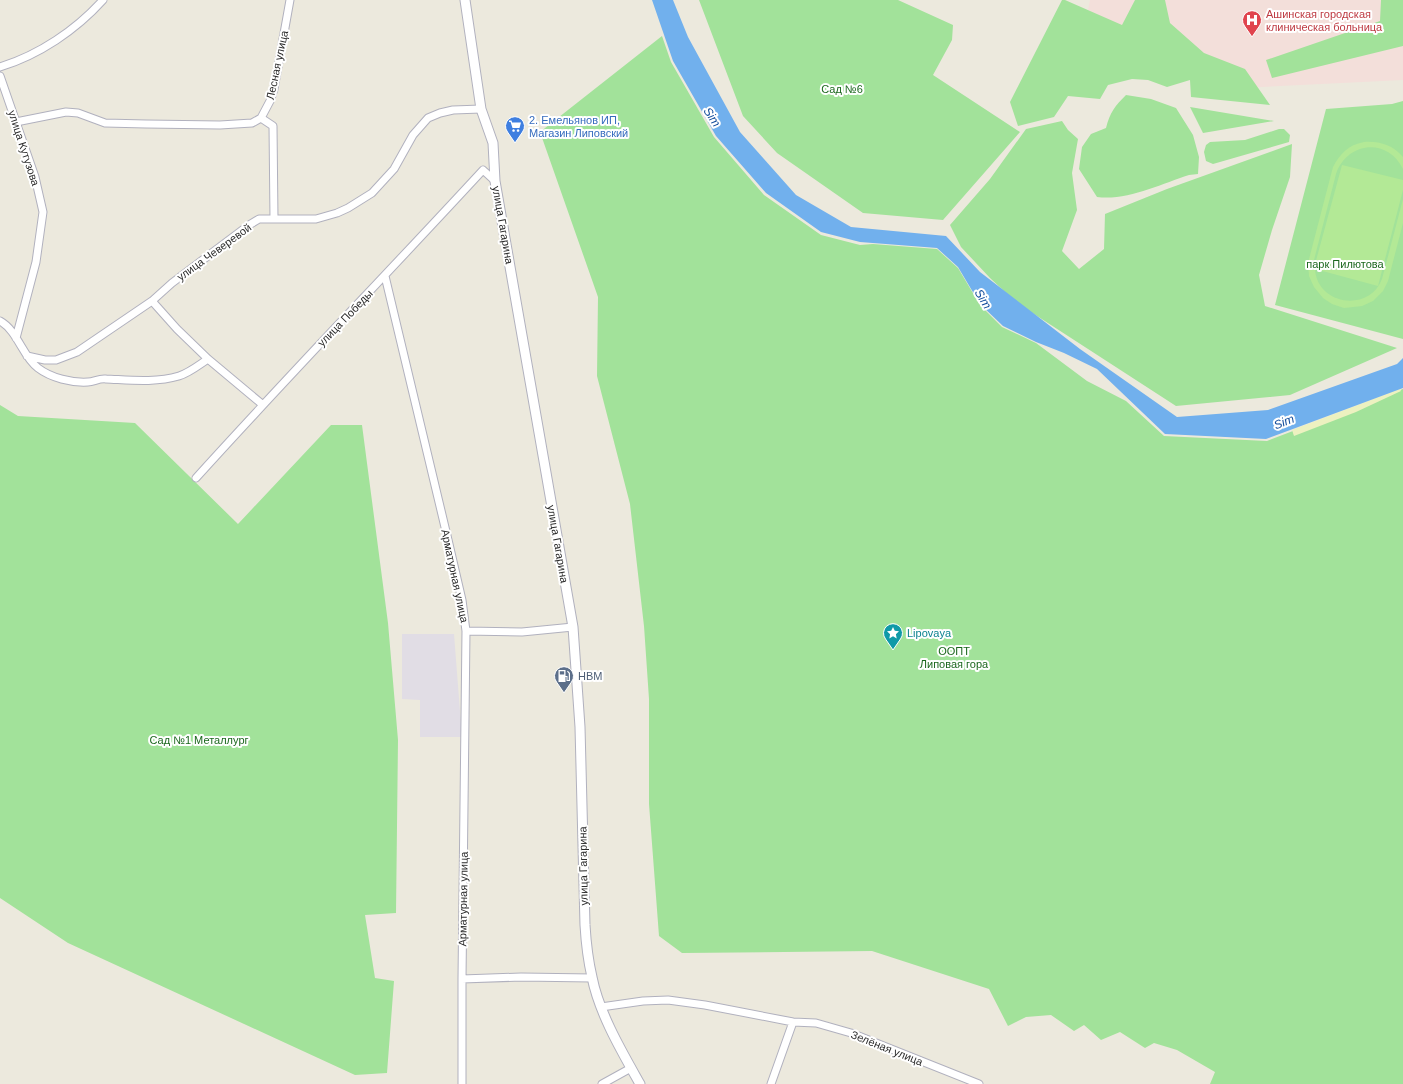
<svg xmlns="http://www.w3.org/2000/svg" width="1403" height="1084" font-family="Arial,sans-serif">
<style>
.industrial{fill:#e1dde5}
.medical{fill:#f3dfda}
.green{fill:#a2e29a}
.sand{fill:#edf1c0}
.pitch{fill:#b3e996}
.water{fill:#71b0ed}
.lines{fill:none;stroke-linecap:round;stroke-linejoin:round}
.minor-casing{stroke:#b1b1be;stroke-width:9}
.tertiary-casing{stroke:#b1b1be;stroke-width:11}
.minor{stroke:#fff;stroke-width:7}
.tertiary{stroke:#fff;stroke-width:9}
.labels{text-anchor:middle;stroke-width:4;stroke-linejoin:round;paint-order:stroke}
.health-label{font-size:11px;fill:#be3a42;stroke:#fff;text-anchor:start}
.street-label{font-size:11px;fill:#2b2b2b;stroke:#fff}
.park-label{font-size:11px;fill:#1b671d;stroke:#fff}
.shop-label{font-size:11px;fill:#366cbe;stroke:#fff;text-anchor:start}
.culture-label{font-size:11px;fill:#0d838f;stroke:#fff;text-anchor:start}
.service-label{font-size:11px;fill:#4e5e75;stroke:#fff;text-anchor:start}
.water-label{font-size:12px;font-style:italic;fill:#0f4a9a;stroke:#fff}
</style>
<rect width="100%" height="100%" fill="#ece9dd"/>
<!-- industrial -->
<path class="industrial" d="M402,634H454L462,737H420V700L402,699Z"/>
<!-- medical -->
<path class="medical" d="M1090,0H1403V80L1242,88L1088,10Z"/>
<!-- green -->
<path class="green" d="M699,0H898L953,25L952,40L933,75L1020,132L943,220L863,213L777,153L743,116Z
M1062,0H1065L1122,25L1135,0H1165L1170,23L1204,53L1245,69L1270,105L1191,97L1190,80L1167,87L1148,80L1132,79L1108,85L1100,99L1068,96L1054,117L1018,126L1010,102Z
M1381,0H1403V46L1272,78L1266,60L1380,21Z
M662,36L671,62L714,137L764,195L821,235L860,245L873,244L937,249L958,268L980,305L1002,327L1036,343L1087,381L1126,401L1164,436L1267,441L1403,389V1084H1210L1215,1072L1177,1050L1154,1043L1145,1048L1120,1032L1101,1040L1084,1025L1074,1031L1051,1015L1026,1017L1008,1026L989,989L872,951L682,953L659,936L649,804V699L644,626L630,504L597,376L598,297L540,132Z
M1126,95L1151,99L1176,108L1193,135L1199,157L1198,174L1189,175C1161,184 1127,201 1097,197L1079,169L1082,147L1091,134L1106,128C1110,112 1115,106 1126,95Z
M1403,101V339L1275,305L1326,109L1392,104Z
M1190,107L1274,121L1203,133Z
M1062,121L1068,130L1078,139L1072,173L1077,210L1062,251L1079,269L1104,249L1105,214L1167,189L1292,144L1290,177L1272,230L1259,275L1265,306L1397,348L1290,395L1176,406L1017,303L990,278L961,247L950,225L990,179L1026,129Z
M1279,129H1284L1290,135L1289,142L1213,164L1206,161L1204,152L1206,145L1210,142L1245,140Z
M0,405L18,416L135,423L238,524L331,425H362L388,623L398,740L396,913L365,915L375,978L394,981L387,1073L355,1075L68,943L0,898Z"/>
<!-- sand -->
<path class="sand" d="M1400,389L1401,391L1356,412L1294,436L1292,430Z"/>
<!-- pitch -->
<path class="pitch" d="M1364,142C1379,141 1393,145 1403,157V169C1387,137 1347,142 1336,174L1314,260V268L1342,165L1403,180V190L1378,286L1315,269C1317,305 1369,313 1382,279L1403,199V223L1388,281L1383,291L1373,301L1362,306L1344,308L1332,304L1323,298L1314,287L1309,276L1308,263L1333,167C1340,154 1348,145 1364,142Z"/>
<!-- water -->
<path class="water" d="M652,0H673L688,37L740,132L796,195L851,227L946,236L980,272L1080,349L1177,417L1268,410L1397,364L1403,358V388L1266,439L1165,434L1097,369L1064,353L1036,342L1003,326L980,304L958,267L937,248L860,242L821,232L766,193L716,136L673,61Z"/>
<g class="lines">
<!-- minor casing -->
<g class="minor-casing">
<path id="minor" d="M0,67C39,55 76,30 103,0
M0,76L35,177L43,212L36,262L16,338
M16,122L66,112L78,113L105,123L146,124L220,125L252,123L261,118
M274,219L273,126L261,118L270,101L274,89L290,0
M385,276L449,544L462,600L466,631L462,979V1084
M152,301L177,329L208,359L263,405
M0,321C18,331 22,356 38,368C51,378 72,383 88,382C94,382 99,378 106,379C130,380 155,383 179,376C189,373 199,365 208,359
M27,356L45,360H56L77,352L152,301L172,283L249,225L259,219H316L337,213L348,208L372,193L394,169L413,135L428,118L440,113L453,110L481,109
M196,478C290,374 388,273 483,170L495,181
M466,631L522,632L573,627
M462,979L521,977L592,978
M601,1007L643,1001L668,1000L705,1005L793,1022L816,1023L851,1033L979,1084
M602,1084L631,1068
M771,1084L793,1022"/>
</g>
<!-- tertiary casing -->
<g class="tertiary-casing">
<path id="tertiary" d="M465,0L481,109L493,143L495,181L573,627L580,727L585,925C586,942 588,960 592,977C599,1013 622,1052 640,1084"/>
</g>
<!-- minor -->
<use href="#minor" class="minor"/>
<!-- tertiary -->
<use href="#tertiary" class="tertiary"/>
</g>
<!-- icons -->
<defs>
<g id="hospital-pin" transform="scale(1)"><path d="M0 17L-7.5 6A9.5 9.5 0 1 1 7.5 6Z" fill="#e0444e" stroke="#fff"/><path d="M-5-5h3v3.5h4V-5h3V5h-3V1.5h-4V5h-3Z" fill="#fff"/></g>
<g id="supermarket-pin" transform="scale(1)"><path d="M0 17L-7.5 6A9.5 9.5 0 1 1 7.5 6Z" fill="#3f7fe0" stroke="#fff"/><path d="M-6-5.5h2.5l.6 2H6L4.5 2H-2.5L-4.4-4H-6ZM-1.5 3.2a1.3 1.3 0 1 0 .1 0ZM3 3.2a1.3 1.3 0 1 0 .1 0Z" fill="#fff"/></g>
<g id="sight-pin" transform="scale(1)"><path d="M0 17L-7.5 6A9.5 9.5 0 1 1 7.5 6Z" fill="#0f9aa8" stroke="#fff"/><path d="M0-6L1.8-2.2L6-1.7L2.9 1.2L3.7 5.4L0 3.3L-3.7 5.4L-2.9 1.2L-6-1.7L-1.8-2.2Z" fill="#fff"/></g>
<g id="fuel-pin" transform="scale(1)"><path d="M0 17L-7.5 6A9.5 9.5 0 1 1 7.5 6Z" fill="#5c6f8a" stroke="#fff"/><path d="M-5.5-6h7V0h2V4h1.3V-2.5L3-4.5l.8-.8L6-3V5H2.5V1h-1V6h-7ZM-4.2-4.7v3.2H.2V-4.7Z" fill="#fff"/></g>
</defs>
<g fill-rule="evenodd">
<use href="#hospital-pin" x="1252" y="20"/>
<use href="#supermarket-pin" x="515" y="126"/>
<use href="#sight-pin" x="893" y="633"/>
<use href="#fuel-pin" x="564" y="676"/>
</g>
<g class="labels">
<!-- health labels -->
<g class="health-label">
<text x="1266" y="18">Ашинская городская<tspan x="1266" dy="13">клиническая больница</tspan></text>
</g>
<!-- street labels -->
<g class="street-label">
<text transform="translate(277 65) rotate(-78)" y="4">Лесная улица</text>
<text transform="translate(24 148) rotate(72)" y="4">улица Кутузова</text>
<text transform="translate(503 225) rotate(80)" y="4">улица Гагарина</text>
<text transform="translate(214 252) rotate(-36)" y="4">улица Чеверевой</text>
<text transform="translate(345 318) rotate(-46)" y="4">улица Победы</text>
<text transform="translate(558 544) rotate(80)" y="4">улица Гагарина</text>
<text transform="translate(455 576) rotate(78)" y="4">Арматурная улица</text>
<text transform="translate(583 866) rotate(-91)" y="4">улица Гагарина</text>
<text transform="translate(463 899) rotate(-89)" y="4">Арматурная улица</text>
<text transform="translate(887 1048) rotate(22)" y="4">Зелёная улица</text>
</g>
<!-- park labels -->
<g class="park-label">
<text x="842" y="93">Сад №6</text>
<text x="1345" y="268">парк Пилютова</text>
<text x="954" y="655">ООПТ<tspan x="954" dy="13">Липовая гора</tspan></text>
<text x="199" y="744">Сад №1 Металлург</text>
</g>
<!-- shop labels -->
<g class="shop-label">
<text x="529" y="124">2. Емельянов ИП,<tspan x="529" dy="13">Магазин Липовский</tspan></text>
</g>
<!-- culture labels -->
<g class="culture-label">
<text x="907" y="637">Lipovaya</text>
</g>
<!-- service labels -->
<g class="service-label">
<text x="578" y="680">НВМ</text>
</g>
<!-- water labels -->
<g class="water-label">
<text transform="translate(712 117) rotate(56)" y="4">Sim</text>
<text transform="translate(983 299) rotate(59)" y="4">Sim</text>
<text transform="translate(1284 422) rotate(-21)" y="4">Sim</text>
</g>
</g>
</svg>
